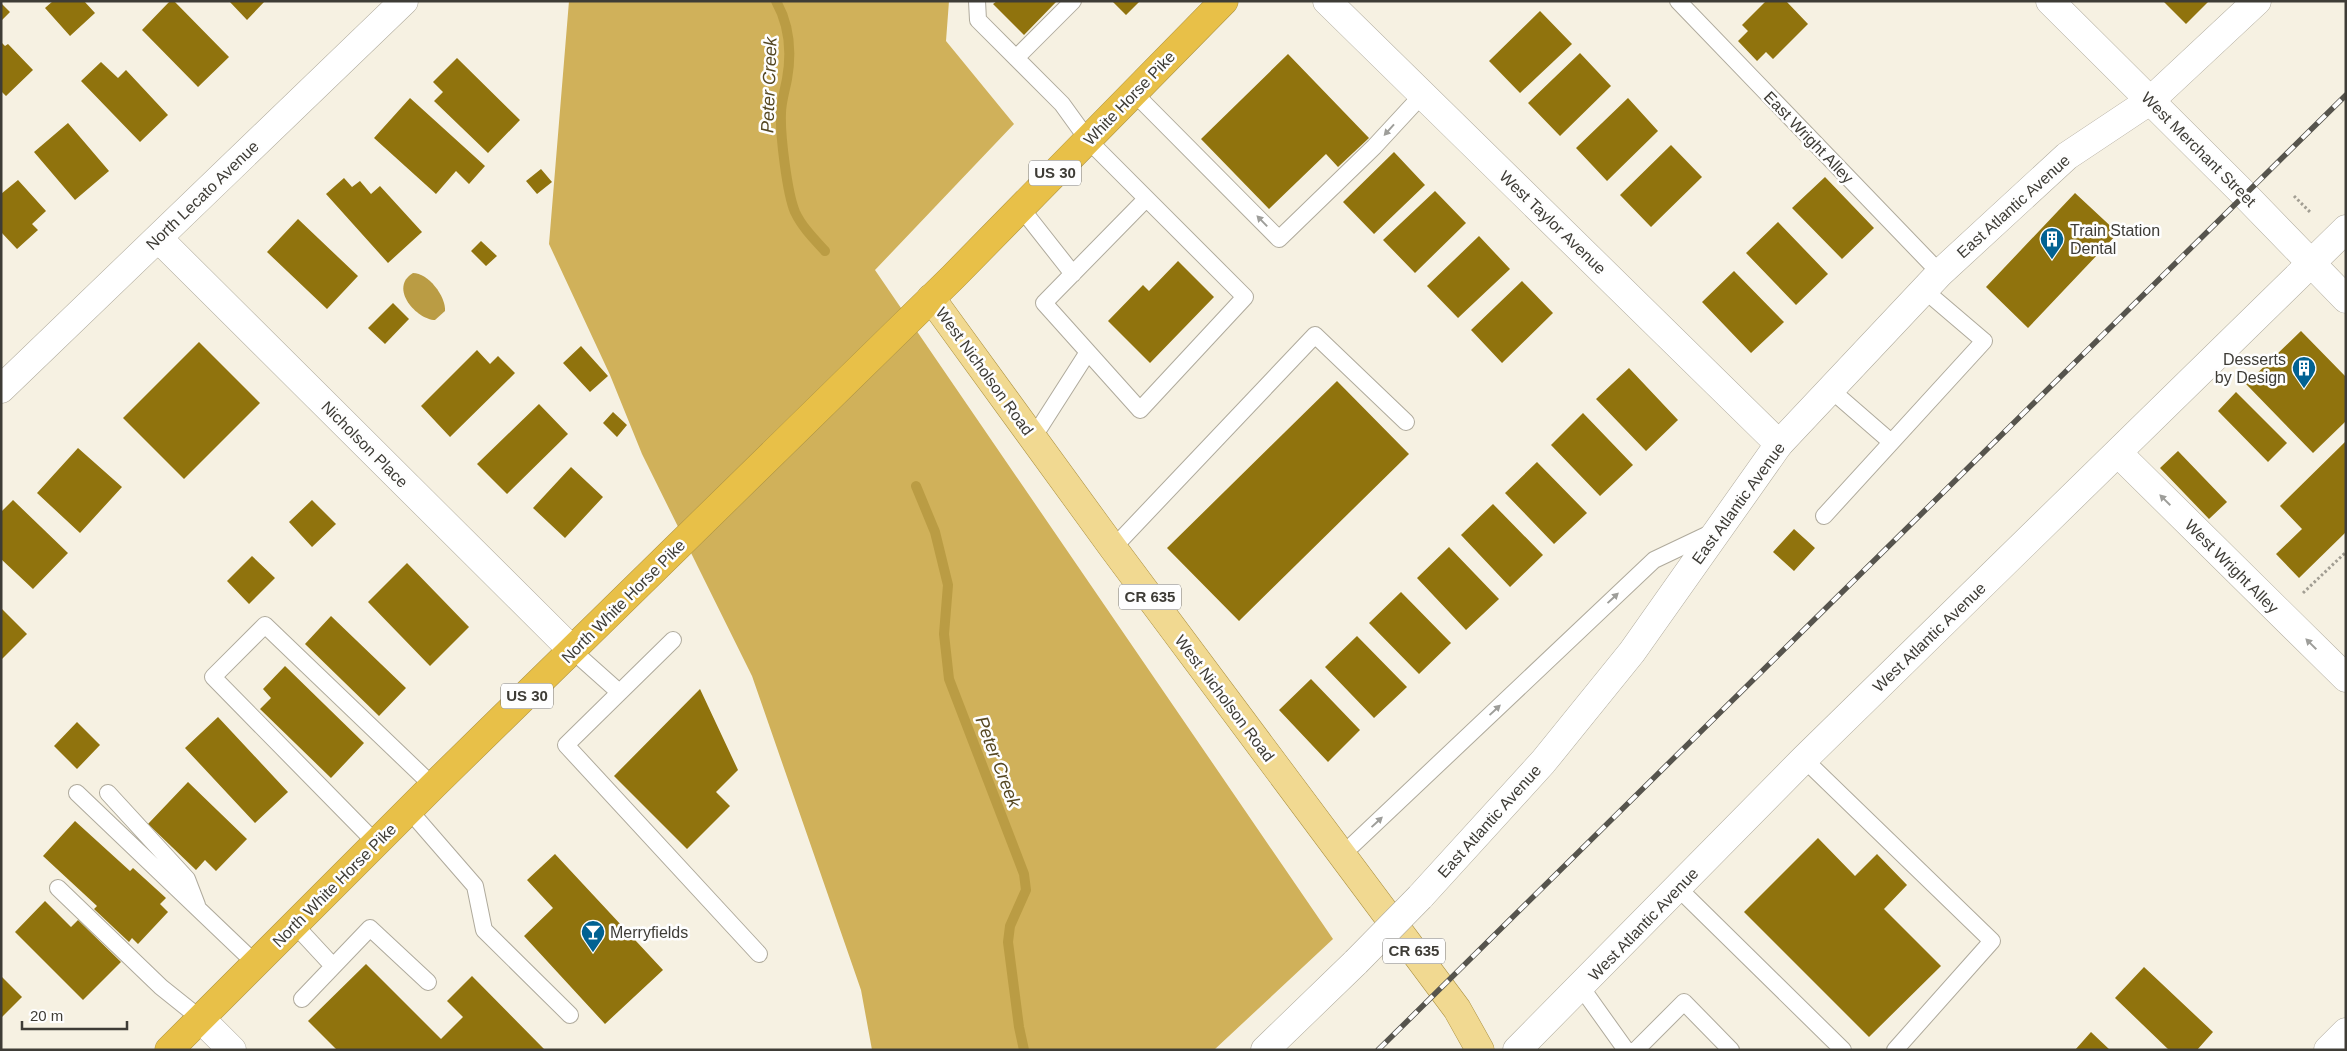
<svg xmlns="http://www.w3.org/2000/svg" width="2347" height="1051" font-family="Helvetica,sans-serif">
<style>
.forest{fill:#d0b15a}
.water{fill:#ba9c44}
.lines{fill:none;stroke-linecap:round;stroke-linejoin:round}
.stream{stroke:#ba9c44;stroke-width:10}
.building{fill:#90730d}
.lane-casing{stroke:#afaa9c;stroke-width:18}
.street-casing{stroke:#afaa9c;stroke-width:29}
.secondary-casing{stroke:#afaa9c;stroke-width:29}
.primary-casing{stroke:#ac9242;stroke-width:29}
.highway-casing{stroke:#ac9242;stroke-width:29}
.path{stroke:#a29e93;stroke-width:3;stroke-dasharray:2.5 2.5;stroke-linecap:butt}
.lane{stroke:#fff;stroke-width:16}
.street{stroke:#fff;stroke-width:28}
.secondary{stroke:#fff;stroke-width:28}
.primary{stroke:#f1d991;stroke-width:28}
.highway{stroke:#e8c048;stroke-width:28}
.rail-casing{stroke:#56544d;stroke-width:5.5}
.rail{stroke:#fefefe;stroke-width:4;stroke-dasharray:11;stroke-linecap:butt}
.secondary-bridge-casing{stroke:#afaa9c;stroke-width:29;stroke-linecap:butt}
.secondary-bridge{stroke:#fff;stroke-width:28}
.oneway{fill:#9e9e9a}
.labels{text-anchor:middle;stroke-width:5;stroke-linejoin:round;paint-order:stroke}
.shield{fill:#fefefe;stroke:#787672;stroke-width:1}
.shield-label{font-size:15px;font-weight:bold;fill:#3e3c36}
.street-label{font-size:16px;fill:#3e3c36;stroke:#fefefe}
.poi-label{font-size:16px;fill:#3e3c36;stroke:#fefefe;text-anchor:start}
.water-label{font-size:18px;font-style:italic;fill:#554722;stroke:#fefefe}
</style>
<rect width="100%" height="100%" fill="#f6f1e2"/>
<!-- forest -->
<path class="forest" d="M569,1H949L946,41L1014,124L875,270L1333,939L1214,1050H872L861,990L752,676L642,454L610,375L549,244Z"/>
<!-- water -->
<path class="water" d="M413,273C428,273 446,296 445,311L435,320C417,320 388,288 413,273Z"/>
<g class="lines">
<!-- stream -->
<path class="stream" d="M776,1C790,26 792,51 787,79C785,90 781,102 781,113C780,134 787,193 795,212C802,227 814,239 825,251
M916,486L935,532L948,585L944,634L949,679L1024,874L1026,890L1010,926L1008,942L1019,1027L1024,1050"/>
</g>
<!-- building -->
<path class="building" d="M53,1H84L95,13L70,36L45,8Z
M170,1H174L229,57L198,87L142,30Z
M229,1H265L247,20Z
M997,1H1057L1024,35L993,4Z
M1112,1H1140L1126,15Z
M1766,1H1786L1808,24L1773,59L1766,52L1757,61L1738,41L1748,31L1742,25Z
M2163,1H2209L2186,24Z
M1,3L10,12L1,21Z
M1540,11L1572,44L1520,93L1489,61Z
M1,42L5,46L8,44L33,70L6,96L1,91Z
M1580,53L1611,86L1560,136L1528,103Z
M1288,54L1369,138L1338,167L1326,154L1269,209L1201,139Z
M457,58L520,120L488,153L434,101L443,92L433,82Z
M101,62L118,78L126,70L168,115L140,142L81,81Z
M410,98L485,166L469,184L456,171L436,194L374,138Z
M1628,98L1658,131L1607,181L1576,148Z
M68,123L109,171L75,200L34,152Z
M1671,145L1702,177L1651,227L1620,195Z
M1394,152L1425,185L1374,234L1343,202Z
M541,169L552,182L537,194L526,181Z
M1825,177L1874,228L1842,259L1792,208Z
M344,178L352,187L360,181L371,194L380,186L422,232L388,263L326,194Z
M18,180L46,211L32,224L38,230L17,249L1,232V194Z
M1435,191L1466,223L1415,273L1383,240Z
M2075,193L2118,233L2028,328L1986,287Z
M298,219L358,276L327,309L267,252Z
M1778,222L1828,274L1796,305L1746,253Z
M1479,236L1510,269L1458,318L1427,286Z
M481,241L497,256L486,266L471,251Z
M1178,261L1214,297L1150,363L1108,321L1143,285L1149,291Z
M1734,271L1784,322L1751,353L1702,302Z
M1522,281L1553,313L1502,363L1471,330Z
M393,303L409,319L385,344L368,328Z
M2301,331L2346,377V421L2313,453L2246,384Z
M199,342L260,403L184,479L123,418Z
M581,346L608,376L590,392L563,363Z
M477,350L490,364L498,356L515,373L450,437L421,406Z
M1629,368L1678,420L1646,451L1596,399Z
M1337,381L1409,454L1239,621L1167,548Z
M2236,392L2287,443L2268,462L2218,411Z
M539,404L568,434L507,494L477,464Z
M613,412L627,425L617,437L603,423Z
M1583,413L1633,465L1600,496L1551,445Z
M2346,441V532L2299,578L2276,554L2302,529L2280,506Z
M78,448L122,487L80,533L37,493Z
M2178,451L2227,502L2209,519L2160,468Z
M1537,462L1587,513L1554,544L1505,493Z
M571,467L603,497L565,538L533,508Z
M13,500L68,553L33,589L1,559V512Z
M312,500L336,524L312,547L289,522Z
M1493,504L1543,555L1510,587L1461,535Z
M1794,529L1815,548L1794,571L1773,552Z
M1449,547L1499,599L1466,630L1417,578Z
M252,556L275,578L249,604L227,581Z
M407,563L469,627L430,666L368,602Z
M1401,592L1451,643L1419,674L1369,623Z
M1,608L27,634L1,660Z
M331,616L406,688L379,716L305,644Z
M1357,636L1407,687L1374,718L1325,667Z
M285,666L364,743L331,778L260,709L271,698L263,689Z
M1311,679L1360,730L1328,762L1279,710Z
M700,689L738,770L716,792L730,806L687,849L614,776Z
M218,717L288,792L255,823L185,748Z
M77,722L100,745L77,769L54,746Z
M188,782L247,839L216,871L205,860L196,870L148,824Z
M75,821L130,871L133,868L166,898L160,904L168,912L138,944L132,938L129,942L94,909L97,906L43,856Z
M1818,838L1855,876L1877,854L1907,885L1884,909L1941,966L1869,1037L1744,912Z
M555,854L663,970L605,1024L524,936L553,908L527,880Z
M45,901L71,927L78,920L121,962L83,1000L15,932Z
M366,964L441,1039L463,1017L447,1001L472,976L545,1050H337L308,1021Z
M2144,967L2213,1032L2197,1050H2169L2115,998Z
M1,976L22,997L1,1018Z
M2091,1032L2110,1050H2075Z"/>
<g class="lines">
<!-- lane casing -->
<g class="lane-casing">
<path id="lane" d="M977,1L978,20L1062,104L1088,140L1245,297L1140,410L1044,303L1146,199
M1678,1L1940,273
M1016,58L1073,1
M1134,93L1279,239L1374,147L1423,94
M1021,208L1073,274
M1830,389L1891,442
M1033,438L1088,352
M1824,516L1984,341L1923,289
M1113,548L1315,335L1406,422
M673,640L566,745L759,954
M573,651L619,692
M1804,759L1992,941L1895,1050
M77,793L255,963
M108,793L187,879L197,905
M409,810L475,886L484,930L570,1015
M376,843L213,677L265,625L433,786
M1342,855L1654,560L1713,532
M58,888L161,987L201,1019
M1678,888L1843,1050
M294,924L333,966
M1581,987L1626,1050
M302,999L370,928L428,982
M1636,1050L1684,1002L1731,1050"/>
</g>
<!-- street casing -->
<g class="street-casing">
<path id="street" d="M1327,1L1779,444
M2050,1L2244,194L2346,299
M158,238L573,651
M1,389L404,1
M2118,453L2346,678
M2328,1050L2346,1032"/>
</g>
<!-- secondary casing -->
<g class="secondary-casing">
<path id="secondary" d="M1420,897L1543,762L1632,652L1779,444L1940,273L2067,156L2151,100L2257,1
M201,1019L232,1050
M1265,1050L1356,962
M1517,1050L1804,759L2346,229"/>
</g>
<!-- primary casing -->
<g class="primary-casing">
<path id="primary" d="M931,298L1113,548L1457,1009L1480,1050"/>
</g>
<!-- highway casing -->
<g class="highway-casing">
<path id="highway" d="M169,1050L433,786L953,277L1224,1"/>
</g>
<!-- path -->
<path class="path" d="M2294,196L2311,213
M2303,593L2346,552"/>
<!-- lane -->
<use href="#lane" class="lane"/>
<!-- street -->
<use href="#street" class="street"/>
<!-- secondary -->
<use href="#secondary" class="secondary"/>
<!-- primary -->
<use href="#primary" class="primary"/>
<!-- highway -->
<use href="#highway" class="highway"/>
<!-- rail casing -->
<g class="rail-casing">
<path id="rail" d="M1378,1050L2346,95"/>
</g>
<!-- rail -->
<use href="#rail" class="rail"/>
<!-- secondary-bridge casing -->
<g class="secondary-bridge-casing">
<path id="secondary-bridge" d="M1356,962L1420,897"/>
</g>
<!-- secondary-bridge -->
<use href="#secondary-bridge" class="secondary-bridge"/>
</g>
<!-- one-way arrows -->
<defs><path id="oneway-solid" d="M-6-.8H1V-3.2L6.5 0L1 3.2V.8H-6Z" transform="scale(1.25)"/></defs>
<g class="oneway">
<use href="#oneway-solid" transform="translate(1389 130) rotate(132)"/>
<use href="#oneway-solid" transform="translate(1262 221) rotate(-134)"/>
<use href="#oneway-solid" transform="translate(2165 500) rotate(-135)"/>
<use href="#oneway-solid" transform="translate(1613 598) rotate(-43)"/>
<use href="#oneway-solid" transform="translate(2311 644) rotate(-135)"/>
<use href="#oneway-solid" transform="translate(1495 710) rotate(-43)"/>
<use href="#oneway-solid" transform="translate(1377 822) rotate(-43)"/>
</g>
<!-- icons -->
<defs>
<g id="building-pin" transform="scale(1.25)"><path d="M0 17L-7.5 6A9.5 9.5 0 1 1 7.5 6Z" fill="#026292" stroke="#fefefe"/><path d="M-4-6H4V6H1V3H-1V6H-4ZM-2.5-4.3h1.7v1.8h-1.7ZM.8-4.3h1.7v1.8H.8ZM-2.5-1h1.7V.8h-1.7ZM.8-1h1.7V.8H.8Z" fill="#fff"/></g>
<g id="bar-pin" transform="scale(1.25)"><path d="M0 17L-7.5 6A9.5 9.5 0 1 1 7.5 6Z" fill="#026292" stroke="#fefefe"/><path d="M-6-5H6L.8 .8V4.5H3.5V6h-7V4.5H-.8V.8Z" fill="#fff"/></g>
</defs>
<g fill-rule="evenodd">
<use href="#building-pin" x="2052" y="239"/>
<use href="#building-pin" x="2304" y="368"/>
<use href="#bar-pin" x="593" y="932"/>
</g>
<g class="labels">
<!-- shield labels -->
<g class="shield">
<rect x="1029" y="160.5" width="52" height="25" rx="4"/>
<rect x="1119" y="584.5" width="62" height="25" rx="4"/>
<rect x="501" y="683.5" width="52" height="25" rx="4"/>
<rect x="1383" y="938.5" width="62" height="25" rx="4"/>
</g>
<g class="shield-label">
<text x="1055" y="178">US 30</text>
<text x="1150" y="602">CR 635</text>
<text x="527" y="701">US 30</text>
<text x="1414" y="956">CR 635</text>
</g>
<!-- street labels -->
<g class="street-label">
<text transform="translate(1129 98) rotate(-46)" y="6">White Horse Pike</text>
<text transform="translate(1809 137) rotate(46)" y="6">East Wright Alley</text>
<text transform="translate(2199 149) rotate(45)" y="6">West Merchant Street</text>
<text transform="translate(202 195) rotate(-44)" y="6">North Lecato Avenue</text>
<text transform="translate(2013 206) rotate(-42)" y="6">East Atlantic Avenue</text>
<text transform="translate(1553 222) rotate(44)" y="6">West Taylor Avenue</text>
<text transform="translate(985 371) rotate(54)" y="6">West Nicholson Road</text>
<text transform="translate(365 444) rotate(45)" y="6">Nicholson Place</text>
<text transform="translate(1738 503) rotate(-54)" y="6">East Atlantic Avenue</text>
<text transform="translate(2232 566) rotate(45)" y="6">West Wright Alley</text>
<text transform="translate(623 601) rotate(-45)" y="6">North White Horse Pike</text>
<text transform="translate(1929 637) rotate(-44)" y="6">West Atlantic Avenue</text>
<text transform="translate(1225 698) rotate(53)" y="6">West Nicholson Road</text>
<text transform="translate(1489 821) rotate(-48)" y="6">East Atlantic Avenue</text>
<text transform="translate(334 885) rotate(-45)" y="6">North White Horse Pike</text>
<text transform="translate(1643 924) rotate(-46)" y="6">West Atlantic Avenue</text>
</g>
<!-- poi labels -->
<g class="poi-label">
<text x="2070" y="236">Train Station<tspan x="2070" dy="18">Dental</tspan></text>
<text x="2286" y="365" text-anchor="end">Desserts<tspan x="2286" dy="18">by Design</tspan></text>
<text x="610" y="938">Merryfields</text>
</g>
<!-- water labels -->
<g class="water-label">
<text transform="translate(769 85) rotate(-88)" y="6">Peter Creek</text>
<text transform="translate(998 762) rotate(69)" y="6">Peter Creek</text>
</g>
</g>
<!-- border -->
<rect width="2347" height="1051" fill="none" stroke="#3e3c36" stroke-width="5"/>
<!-- scale -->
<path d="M22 1021v8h105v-8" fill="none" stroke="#3e3c36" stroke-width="2.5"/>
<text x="30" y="1021" font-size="15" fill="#3e3c36" stroke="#fefefe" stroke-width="4" paint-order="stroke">20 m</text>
</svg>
